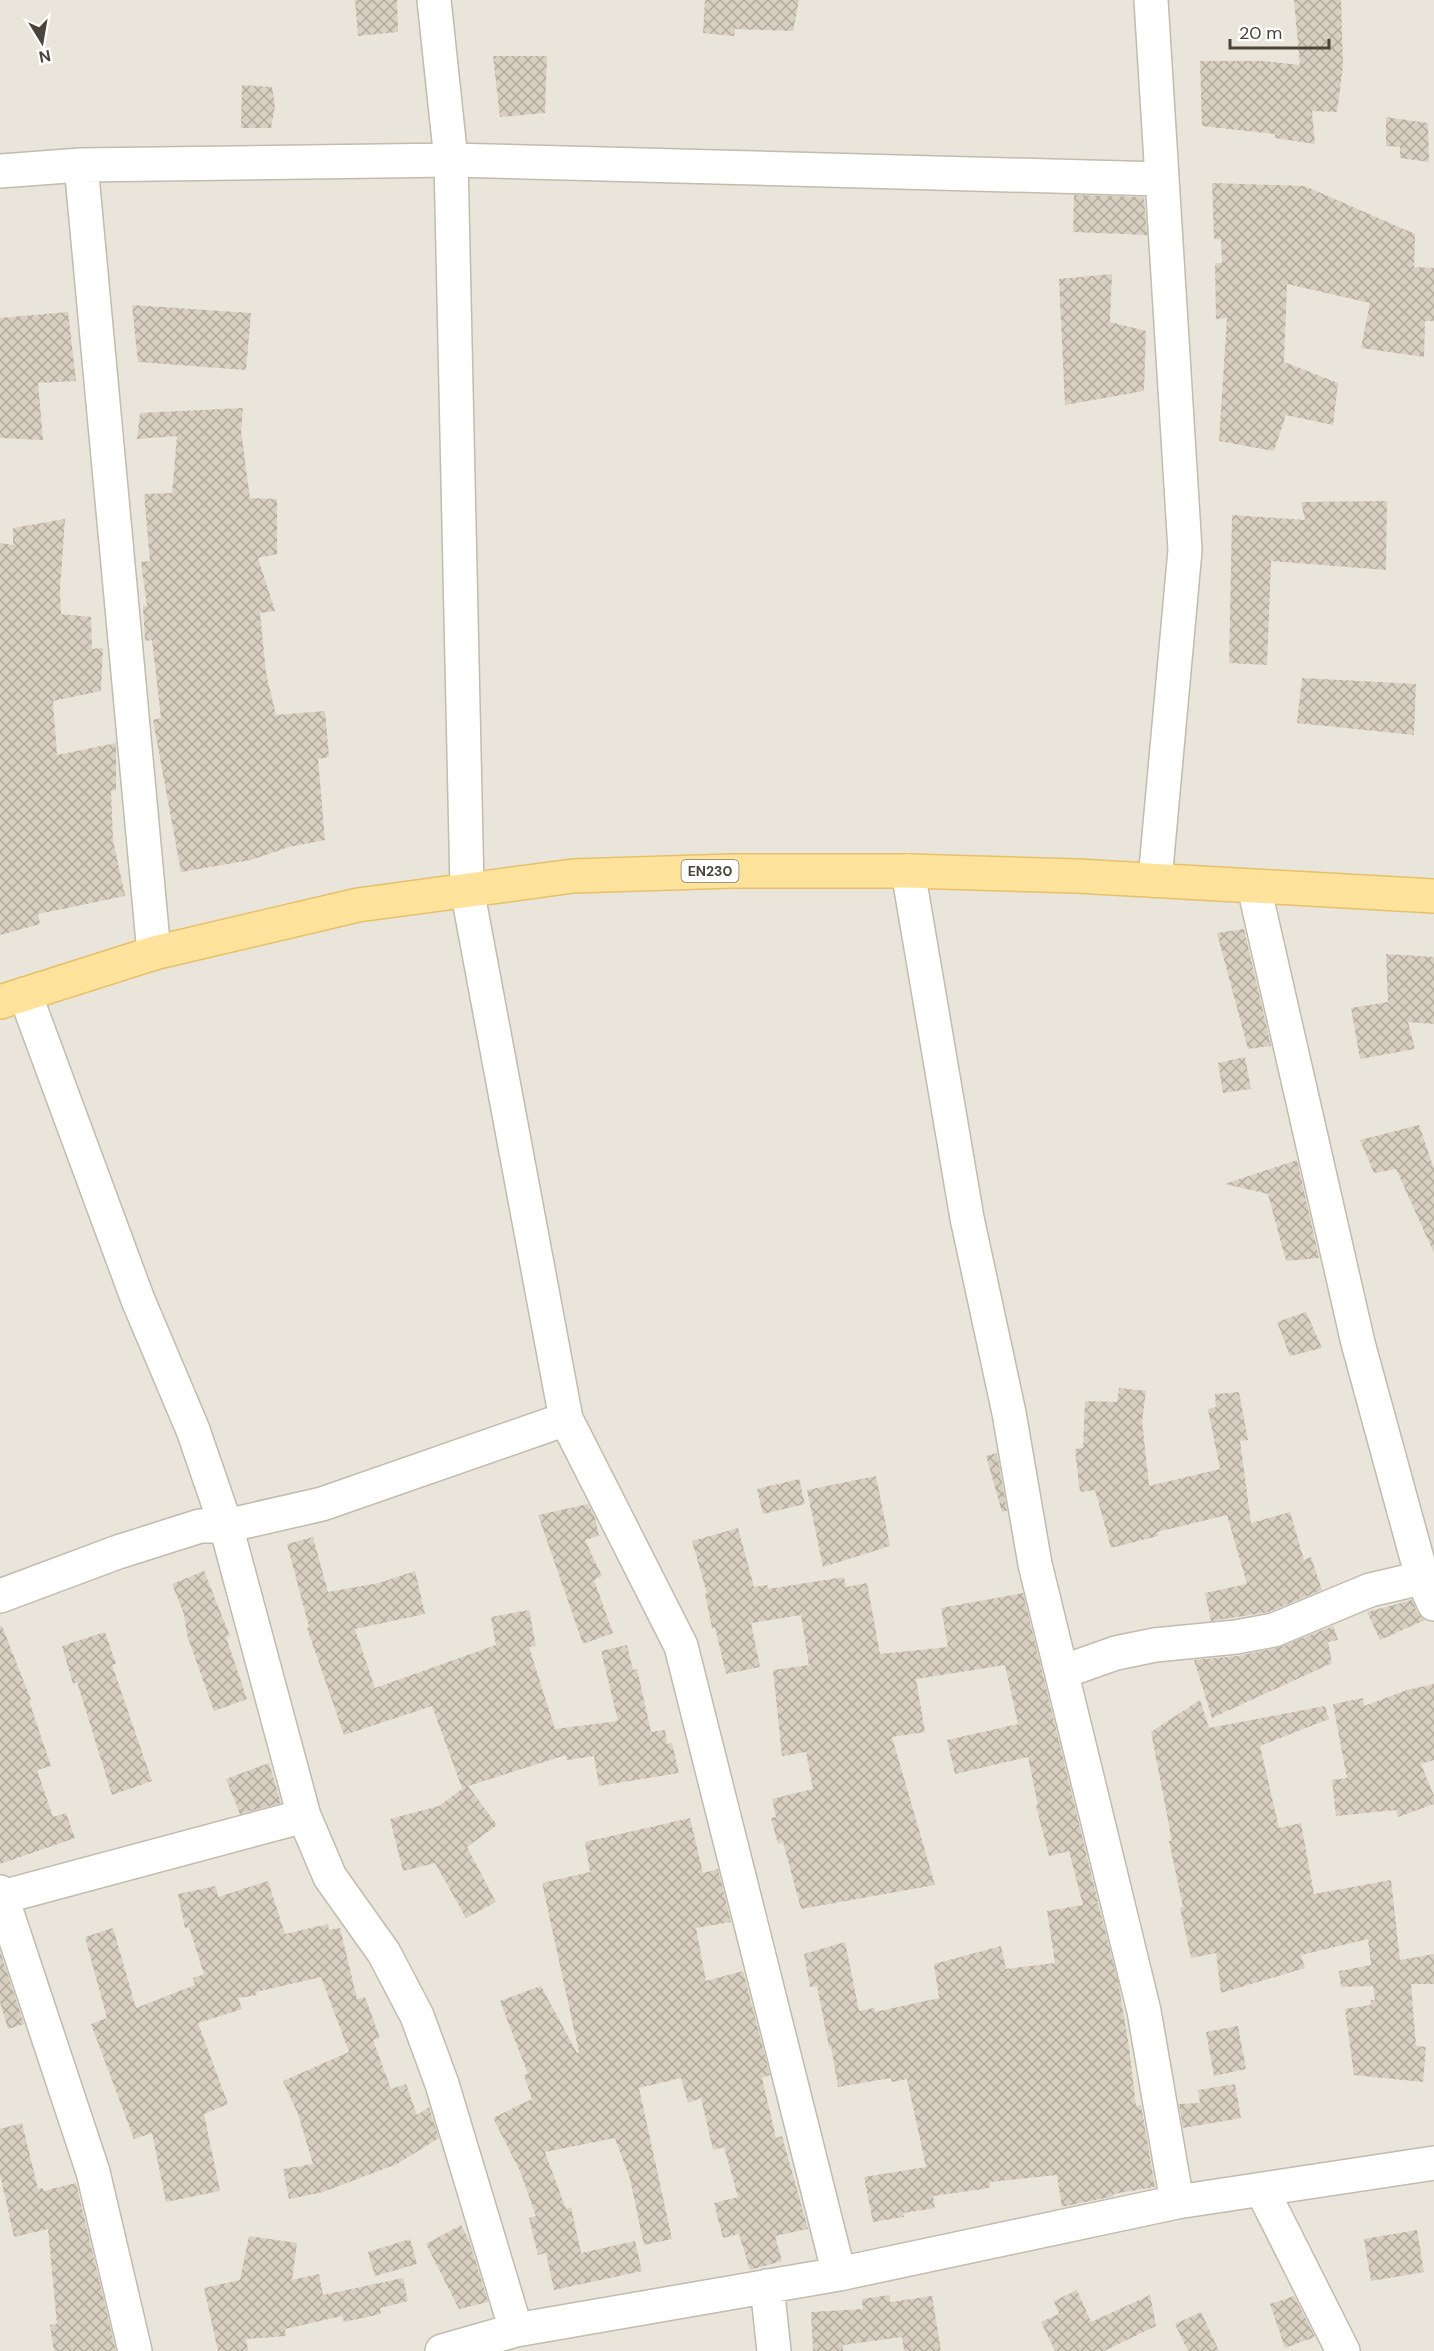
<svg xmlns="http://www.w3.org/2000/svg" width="1434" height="2351" font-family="'DM Sans',sans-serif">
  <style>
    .residential { fill: #eae5da }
    .building { fill: url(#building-cross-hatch) }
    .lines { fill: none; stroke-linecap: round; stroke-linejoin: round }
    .minor-casing { stroke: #c2bbae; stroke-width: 36 }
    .primary-casing { stroke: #e6c16a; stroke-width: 36 }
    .minor { stroke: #fff; stroke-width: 33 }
    .primary { stroke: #ffe39c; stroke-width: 33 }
    .labels { text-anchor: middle; stroke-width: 4.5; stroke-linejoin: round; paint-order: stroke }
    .shield { fill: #fff; stroke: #817c74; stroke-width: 1.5 }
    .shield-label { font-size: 14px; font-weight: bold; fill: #4b4439 }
  </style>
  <defs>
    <pattern id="building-cross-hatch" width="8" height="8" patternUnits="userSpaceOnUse" patternTransform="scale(1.5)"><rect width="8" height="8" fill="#d8cfc1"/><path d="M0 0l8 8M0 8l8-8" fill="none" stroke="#b1aa9e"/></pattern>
  </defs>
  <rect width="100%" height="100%" fill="#f6f3ec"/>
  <!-- residential -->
  <path class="residential" d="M0 0H1434V2351H0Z"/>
  <!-- building -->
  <path class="building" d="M355 0H397L398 32 358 36Z
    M705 0H799L793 31 735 29 734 36 703 33Z
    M1294 0H1341L1343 66 1337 112 1312 111 1315 144 1275 138V134L1202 126 1200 61H1264L1300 65Z
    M493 56H547L545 113 500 117Z
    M242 85 272 87 275 106 271 128H241Z
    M1386 117 1428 123 1429 162 1400 158V147L1386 146Z
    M1212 183 1305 186 1415 234 1414 267 1434 268V321H1425L1424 357 1361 348 1370 303 1287 284 1284 362 1338 383 1333 425 1286 415 1274 451 1219 441 1227 318 1216 319 1215 263H1222L1221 239H1214Z
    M1074 195 1144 197 1147 235 1073 232Z
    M1112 274 1110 322 1146 331 1144 391 1065 405 1059 279Z
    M132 305 251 313 246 370 138 362Z
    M68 312 76 381 38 383 43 440 0 438V318Z
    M243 408 241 431 250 498 277 499V554L258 558 275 611 260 613 266 673 276 715 325 711 329 757 318 759 325 840 289 847 251 860 181 872 153 720 161 718 152 640 145 641 143 606H147L141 562 150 561 144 494 172 493 177 436 137 439 140 413Z
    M1387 501 1386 570 1271 561 1267 665 1229 663 1232 515 1305 520 1301 502Z
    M65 519 60 589 61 614 91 617 92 649 103 648 101 691 53 701 57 755 116 743V790L111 791 113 840 125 896 38 914 40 924 0 935V543L13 545V528Z
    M1302 678 1416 684 1414 735 1297 723Z
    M1244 929 1271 1046 1248 1049 1217 933Z
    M1386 954 1434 957V1024L1408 1022 1415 1049 1360 1059 1351 1008 1388 1002Z
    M1245 1057 1251 1089 1223 1093 1218 1063Z
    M1419 1125 1434 1169V1253L1396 1169 1374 1173 1360 1140Z
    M1297 1160 1319 1258 1286 1261 1268 1194 1225 1184Z
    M1306 1312 1322 1348 1290 1356 1277 1322Z
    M1119 1388 1146 1391 1142 1421 1149 1486 1220 1469 1208 1409 1216 1407 1215 1394 1239 1392 1248 1440 1240 1441 1251 1523 1290 1512 1304 1560 1311 1557 1322 1590 1269 1612 1211 1621 1205 1593 1247 1584 1227 1515 1157 1532 1158 1536 1111 1548 1095 1490 1080 1492 1075 1449 1083 1448 1085 1401 1117 1402Z
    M997 1453 1007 1511 1002 1512 986 1456Z
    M876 1476 890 1546 823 1567 807 1490Z
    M799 1479 805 1504 763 1514 757 1489Z
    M588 1504 595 1518 599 1536 585 1540 602 1576 594 1580 613 1633 583 1644 538 1515Z
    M738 1528 754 1587 768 1585V1589L844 1577 846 1587 867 1583 880 1654 948 1647 941 1608 1023 1593 1098 1902 1089 1904 1098 1903 1118 1981 1129 2047 1136 2106 1141 2105 1155 2187 1113 2194 1114 2196 1062 2207 1057 2175 990 2182V2188L933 2196 935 2208 903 2213 904 2217 873 2222 864 2177 926 2167 907 2079 892 2082 891 2078 838 2087 831 2046 829 2047 817 1986 810 1987 804 1954 845 1942 859 2011 874 2008 875 2012 939 1998 934 1964 1001 1946 1006 1969 1055 1963 1047 1911 1083 1905 1069 1851 1049 1856 1036 1806 1038 1805 1028 1757 955 1774 947 1740 1018 1724 1005 1665 916 1679 925 1732 892 1737 935 1885 801 1909 783 1842 778 1844 771 1818 776 1817 772 1799 813 1789 806 1752 782 1756 773 1670 809 1665 801 1615 751 1623 760 1667 726 1674 715 1627 712 1628 705 1594H707L692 1541Z
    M313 1537 328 1592 379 1583 415 1571 425 1614 355 1629 375 1688 496 1645 491 1617 529 1610 536 1646 529 1647 555 1729 618 1721 601 1651 627 1645 633 1670 637 1669 651 1732 665 1730 667 1744 672 1743 679 1773 599 1786 594 1756 567 1760 566 1755 468 1786 497 1825 467 1847 496 1902 466 1918 435 1863 403 1871 390 1819 439 1806 466 1786 462 1788 432 1706 344 1735 307 1628 309 1627 287 1544Z
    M204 1571 230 1636 226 1637 247 1699 214 1711 187 1635 184 1614 172 1584Z
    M1412 1600 1417 1612 1425 1620 1380 1640 1367 1612Z
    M0 1626H2L31 1700 29 1701 51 1766 37 1770 53 1817 66 1813 75 1838 0 1864Z
    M1333 1626 1338 1640 1328 1642 1332 1663 1212 1718 1194 1660 1238 1656 1277 1648Z
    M105 1632 116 1664 112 1665 152 1781 112 1795 77 1682 73 1684 62 1646Z
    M1434 1684V1760L1421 1764 1434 1796V1804L1398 1817 1396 1810 1336 1816 1332 1780 1347 1778 1333 1704 1363 1698 1364 1706 1407 1690Z
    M1200 1700 1209 1728 1325 1706 1329 1719 1260 1746 1279 1828 1301 1823 1314 1894 1391 1880 1400 1960 1434 1954V1984H1411L1416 2046 1426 2047 1423 2082 1354 2075 1345 2009 1371 2005V2000H1375L1373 1986 1341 1987 1339 1971 1371 1965 1368 1939 1301 1955 1305 1968 1221 1993 1216 1953 1191 1958 1180 1908 1183 1907 1169 1841H1172L1151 1732Z
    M269 1763 281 1803 240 1814 226 1779Z
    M690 1818 703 1873 718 1869 731 1922 696 1928 706 1981 743 1971 770 2075 762 2078 776 2138 782 2136 808 2229 775 2236 782 2261 750 2270 739 2234 723 2238 714 2203 738 2197 724 2147 713 2150 701 2098 688 2103 681 2078 639 2088 672 2239 644 2245 630 2179 615 2138 545 2152 566 2209 571 2207 581 2253 635 2241 642 2271 554 2290 546 2253 538 2255 529 2218 536 2216 520 2171 493 2118 532 2099 524 2075 528 2074 500 2001 541 1986 577 2053 579 2052 542 1883 590 1872 585 1842Z
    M268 1881 285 1934 328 1924 329 1930 340 1928 357 1999 365 1997 380 2038 373 2040 391 2089 406 2084 417 2115 429 2107 439 2138 397 2164 323 2192 289 2199 283 2169 313 2164 298 2114 283 2081 349 2052 321 1977 256 1992 257 1995 238 1998 242 2009 198 2023 228 2104 204 2114 220 2191 166 2202 152 2133 134 2139 91 2024 107 2018 85 1937 113 1928 136 2008 195 1985 193 1978 204 1974 189 1927 185 1928 178 1894 216 1886 218 1897Z
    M0 1951 24 2024 8 2029 0 2002Z
    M1238 2026 1246 2069 1214 2076 1206 2032Z
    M1235 2084 1241 2118 1183 2128 1179 2104 1200 2103 1198 2090Z
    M22 2123 38 2189 43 2188V2191L76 2183 116 2351H54L50 2325 57 2324 48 2229 14 2237 0 2174V2129Z
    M461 2225 469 2240 488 2302 459 2309 426 2244Z
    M1417 2230 1424 2272 1371 2281 1364 2239Z
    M249 2236 297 2243 292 2280 319 2274 323 2295 403 2278 408 2301 380 2308 381 2314 344 2322 342 2316 285 2329 286 2336 246 2339 248 2351H218L204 2288 240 2280Z
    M410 2239 417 2264 375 2276 368 2252Z
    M1077 2290 1091 2322 1150 2295 1156 2326 1104 2351H1055L1041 2322 1059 2314 1054 2301Z
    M890 2295V2302L932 2296 941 2351H904L902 2337 843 2345V2351H813L811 2312 863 2309 862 2299Z
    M1294 2296 1315 2337 1285 2348 1270 2304Z
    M1201 2312 1219 2351H1188L1175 2324Z"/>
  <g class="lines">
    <!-- minor casing -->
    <g class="minor-casing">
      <path id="minor" d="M434 0 451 160 467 889 566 1419 681 1646 839 2274
        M1151 0 1185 550 1155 880
        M81 165 154 953
        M0 171 81 165 451 160 1162 179
        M908 871 967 1218 1009 1413 1035 1564 1144 2011 1177 2202
        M1254 887 1358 1343 1422 1577 1434 1604
        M25 994 138 1300 193 1430 226 1526 304 1816 330 1877 384 1953 417 2016 442 2084 516 2330
        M0 1596 118 1552 200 1526H226L322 1504 566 1419
        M1062 1672 1116 1653 1155 1645 1236 1637 1274 1630 1370 1590 1434 1575
        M0 1892 93 2172 135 2351
        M2 1897 304 1816
        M1262 2190 1343 2351
        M767 2286 774 2351
        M442 2351 516 2330 839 2274 1177 2202 1434 2163"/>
    </g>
    <!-- primary casing -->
    <g class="primary-casing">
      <path id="primary" d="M0 1002 154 953 358 905 573 876 732 871H908L1077 876 1434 896"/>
    </g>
    <!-- minor -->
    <use href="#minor" class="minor"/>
    <!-- primary -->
    <use href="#primary" class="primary"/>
  </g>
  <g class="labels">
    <!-- shield labels -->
    <rect class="shield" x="681.5" y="860" width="57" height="22" rx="4.5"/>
    <g class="shield-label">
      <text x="710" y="876">EN230</text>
    </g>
  </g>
  <!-- north arrow -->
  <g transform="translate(42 42) rotate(169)" stroke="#ffffff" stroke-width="4.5" paint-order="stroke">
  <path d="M0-4.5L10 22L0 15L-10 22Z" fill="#4b4439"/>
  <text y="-9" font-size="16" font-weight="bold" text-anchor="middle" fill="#4b4439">N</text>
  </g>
  <!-- scale -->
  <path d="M1230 39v9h99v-9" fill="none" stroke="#4b4439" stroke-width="3"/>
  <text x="1239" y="39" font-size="18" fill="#4b4439" stroke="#ffffff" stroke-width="4.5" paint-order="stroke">20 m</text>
</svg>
